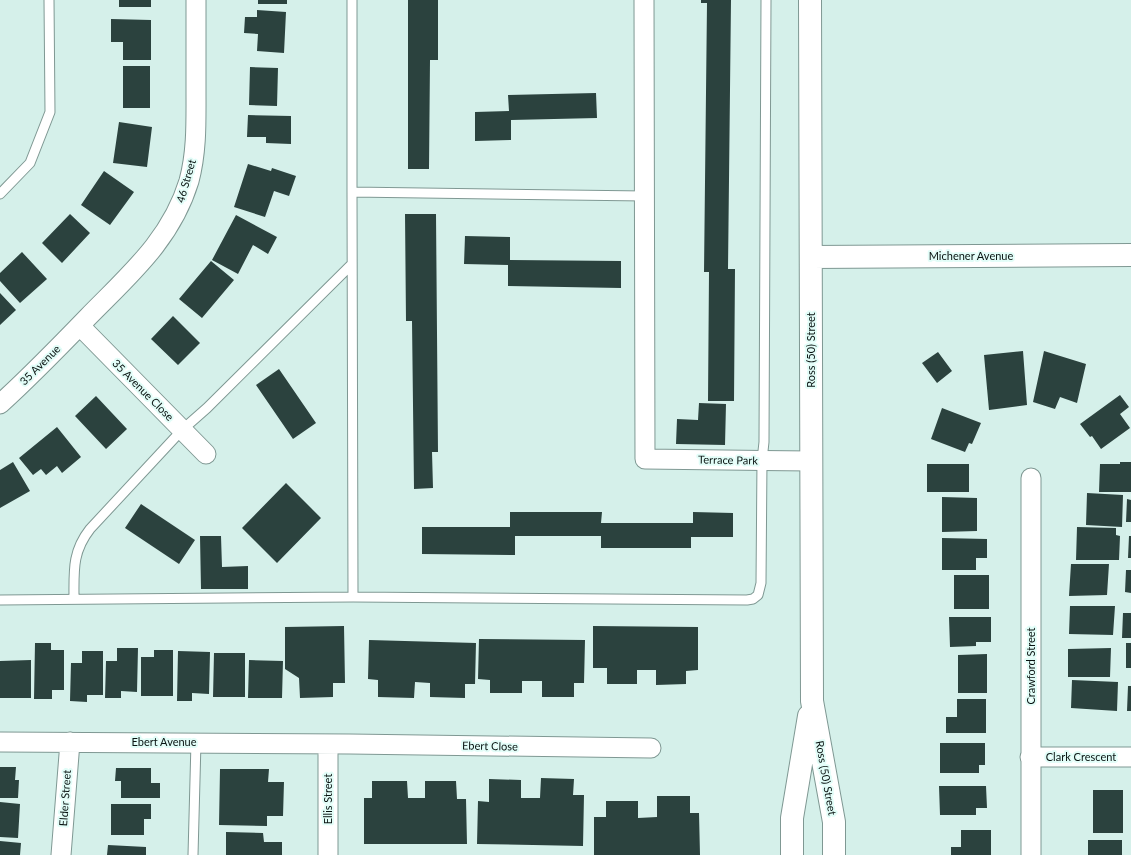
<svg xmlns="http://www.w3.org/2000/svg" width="1131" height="855" font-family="Lato,sans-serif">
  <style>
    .building { fill: #2b423e }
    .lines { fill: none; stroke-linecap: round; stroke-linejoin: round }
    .lane-casing { stroke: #7f9893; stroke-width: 11 }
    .street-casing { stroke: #7f9893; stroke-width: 21 }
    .secondary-casing { stroke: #7f9893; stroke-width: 24 }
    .lane { stroke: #fff; stroke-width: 9 }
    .street { stroke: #fff; stroke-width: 19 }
    .secondary { stroke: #fff; stroke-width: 22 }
    .labels { text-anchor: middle; stroke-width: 4; stroke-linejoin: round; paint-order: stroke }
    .street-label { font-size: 11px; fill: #091311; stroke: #e2fdf8 }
  </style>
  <rect width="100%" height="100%" fill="#d5f0ea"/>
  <!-- building -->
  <path class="building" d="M119 0H151V7H119Z
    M258 0H287V4H258Z
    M408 0H438V60H430L429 169H408Z
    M701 0H731L728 269H735L734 401H708L709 272H704L707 3H701Z
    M257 10 286 12 284 53 257 51 258 34 244 33 245 17H257Z
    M111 19 151 20V60H123V42H111Z
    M123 66H150V108H123Z
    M250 67 278 68 277 106 249 105Z
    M596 93 597 118 511 120V140L475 141V112L509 111 508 95Z
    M248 115 291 116V144L266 143V137H247Z
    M119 122 152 127 147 167 113 163Z
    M248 164 271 171 272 168 296 176 289 196 274 191 265 217 234 207Z
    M104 171 134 192 110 225 81 205Z
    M70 214 90 233 62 263 42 243Z
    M405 214H436L438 452H432L433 488 414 489 412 321H406Z
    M236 215 277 237 268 254 253 245 238 274 212 260Z
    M465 236 510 237V260L621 261V288L508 286V265L464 264Z
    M22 252 47 279 20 303 0 281V273Z
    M211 261 234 280 202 318 179 299Z
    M0 293 16 310 0 325Z
    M173 316 200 343 178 365 151 339Z
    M1023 351 1027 405 989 410 984 355Z
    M1044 351 1086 364 1077 403 1060 397 1055 409 1033 402Z
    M938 352 952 371 937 383 922 363Z
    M279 369 316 423 293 439 256 385Z
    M1120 395 1129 407 1120 414 1130 428 1101 449 1092 436 1090 437 1080 424Z
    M96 396 127 429 106 449 75 416Z
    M699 403 726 404 725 445 676 444 677 419 698 420Z
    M942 408 981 423 972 444 969 443 965 452 931 439Z
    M57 427 81 457 62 473 57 466 46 475 41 469 33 475 19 458Z
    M13 462 30 491 0 508V470Z
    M1120 462H1131V492H1099L1100 464H1120Z
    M927 464H969V492H927Z
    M286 483 321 518 277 563 242 528Z
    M1087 493 1123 495 1122 527 1086 525Z
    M942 497 977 498V531L942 532Z
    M1127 499 1131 500V522H1126Z
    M141 504 195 540 179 564 125 528Z
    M510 512H602L601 523H693V512L733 513V537H691V548H601V536H515V555L422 554V527H510Z
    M1077 527 1116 528V535L1120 536 1119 560H1076Z
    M200 536H221L222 567 248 566V589H201Z
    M1129 536H1131V558H1128Z
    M942 538 987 539V558H976V570H942Z
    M1071 564H1109L1107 595 1069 596Z
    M1126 570H1131V593L1125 592Z
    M954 575H989V609H954Z
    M1070 606H1115L1113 635 1069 634Z
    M1123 613H1131V638H1122Z
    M949 617H991V642H976V646L950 647Z
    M344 626 345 683H333V697L300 698 299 678 285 669V627Z
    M593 626 698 627V670L686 671V684L656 685V670H637V684H607V668H593Z
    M479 639 585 640 584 683H574V697H542V681H522V693H490V680L478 679Z
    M369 640 476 643 475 684H465V698L430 697V683L415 682 414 698 378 697V680L368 679Z
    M35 643H51V650H64V690H52V699H34Z
    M1126 643H1131V668H1126Z
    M117 648H138L137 692 121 691V698H105L106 661H117Z
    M1111 648 1110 677H1068V649Z
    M154 650H173V696H141V657H154Z
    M82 651H103V695H87V702L70 701 71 663H82Z
    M178 651 210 652 209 694 192 693V701H177Z
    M214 653H245V697H213Z
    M987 654V693H958V655Z
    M31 660V698H0V661Z
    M249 660 283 661 282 698H248Z
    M1072 680 1118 682 1117 711 1071 708Z
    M1128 686H1131V711H1127Z
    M957 699H986V733H946V717H957Z
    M940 743H985V765H979V773H940Z
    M0 767H16L15 780H19L18 798H0Z
    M116 768H151V783H160V798H121V781H115Z
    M220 769H269L268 782H284L283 816H267V826L219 825Z
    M541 778 574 779 573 795H584L583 846 477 844 478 801 489 802V779L521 780V798H540Z
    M372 781H407L408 798H425V781H456L457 799H466L467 844H364V798H372Z
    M939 786H986L987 808H976V815H940Z
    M1093 790H1123V833H1093Z
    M657 796H690V813H699L700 855H594V817H606V801H638V818L657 817Z
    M0 802 20 804 18 838 0 837Z
    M111 804H151V819H144V835H111Z
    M961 830H991V855H951V847H961Z
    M226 832 263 833 264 842H282V855H226Z
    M1088 840H1122V855H1088Z
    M0 841 21 843 20 855H0Z
    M108 845 146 847V855H107Z"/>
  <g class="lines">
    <!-- lane casing -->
    <g class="lane-casing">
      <path id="lane" d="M352 0V192
        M0 194 30 163 50 112 49 0
        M353 597 352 192 645 196
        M74 599C74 571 72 552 90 529L182 430 207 408 352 264
        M0 600 353 597 747 600 753 599 758 595 761 583 762 460 764 442 766 0
        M193 855 196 742"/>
    </g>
    <!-- street casing -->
    <g class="street-casing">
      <path id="street" d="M644 0 645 459 811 461
        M80 326 206 454
        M0 404C30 377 59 347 88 317 129 275 171 240 189 181 197 151 196 121 196 91 196 60 196 30 196 0
        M0 742 350 744 651 748
        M1030 757H1131
        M61 855 70 742
        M328 855V744
        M1031 855V478"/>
    </g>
    <!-- secondary casing -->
    <g class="secondary-casing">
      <path id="secondary" d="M810 0 812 701 834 822V855
        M811 257 1131 255
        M792 855V818L809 716"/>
    </g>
    <!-- lane -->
    <use href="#lane" class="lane"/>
    <!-- street -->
    <use href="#street" class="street"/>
    <!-- secondary -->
    <use href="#secondary" class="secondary"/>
  </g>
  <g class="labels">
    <!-- street labels -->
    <g class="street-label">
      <text transform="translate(186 181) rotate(-74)" y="4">46 Street</text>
      <text x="971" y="260">Michener Avenue</text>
      <text transform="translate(811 350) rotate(-90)" y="4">Ross (50) Street</text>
      <text transform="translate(40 365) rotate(-45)" y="4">35 Avenue</text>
      <text transform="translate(143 390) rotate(45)" y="4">35 Avenue Close</text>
      <text transform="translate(728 460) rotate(1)" y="4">Terrace Park</text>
      <text transform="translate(1031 666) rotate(-90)" y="4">Crawford Street</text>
      <text x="164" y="746">Ebert Avenue</text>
      <text transform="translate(490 746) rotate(1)" y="4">Ebert Close</text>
      <text x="1081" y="761">Clark Crescent</text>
      <text transform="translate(826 778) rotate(80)" y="4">Ross (50) Street</text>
      <text transform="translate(65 798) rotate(-86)" y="4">Elder Street</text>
      <text transform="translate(328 799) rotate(-90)" y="4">Ellis Street</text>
    </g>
  </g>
</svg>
